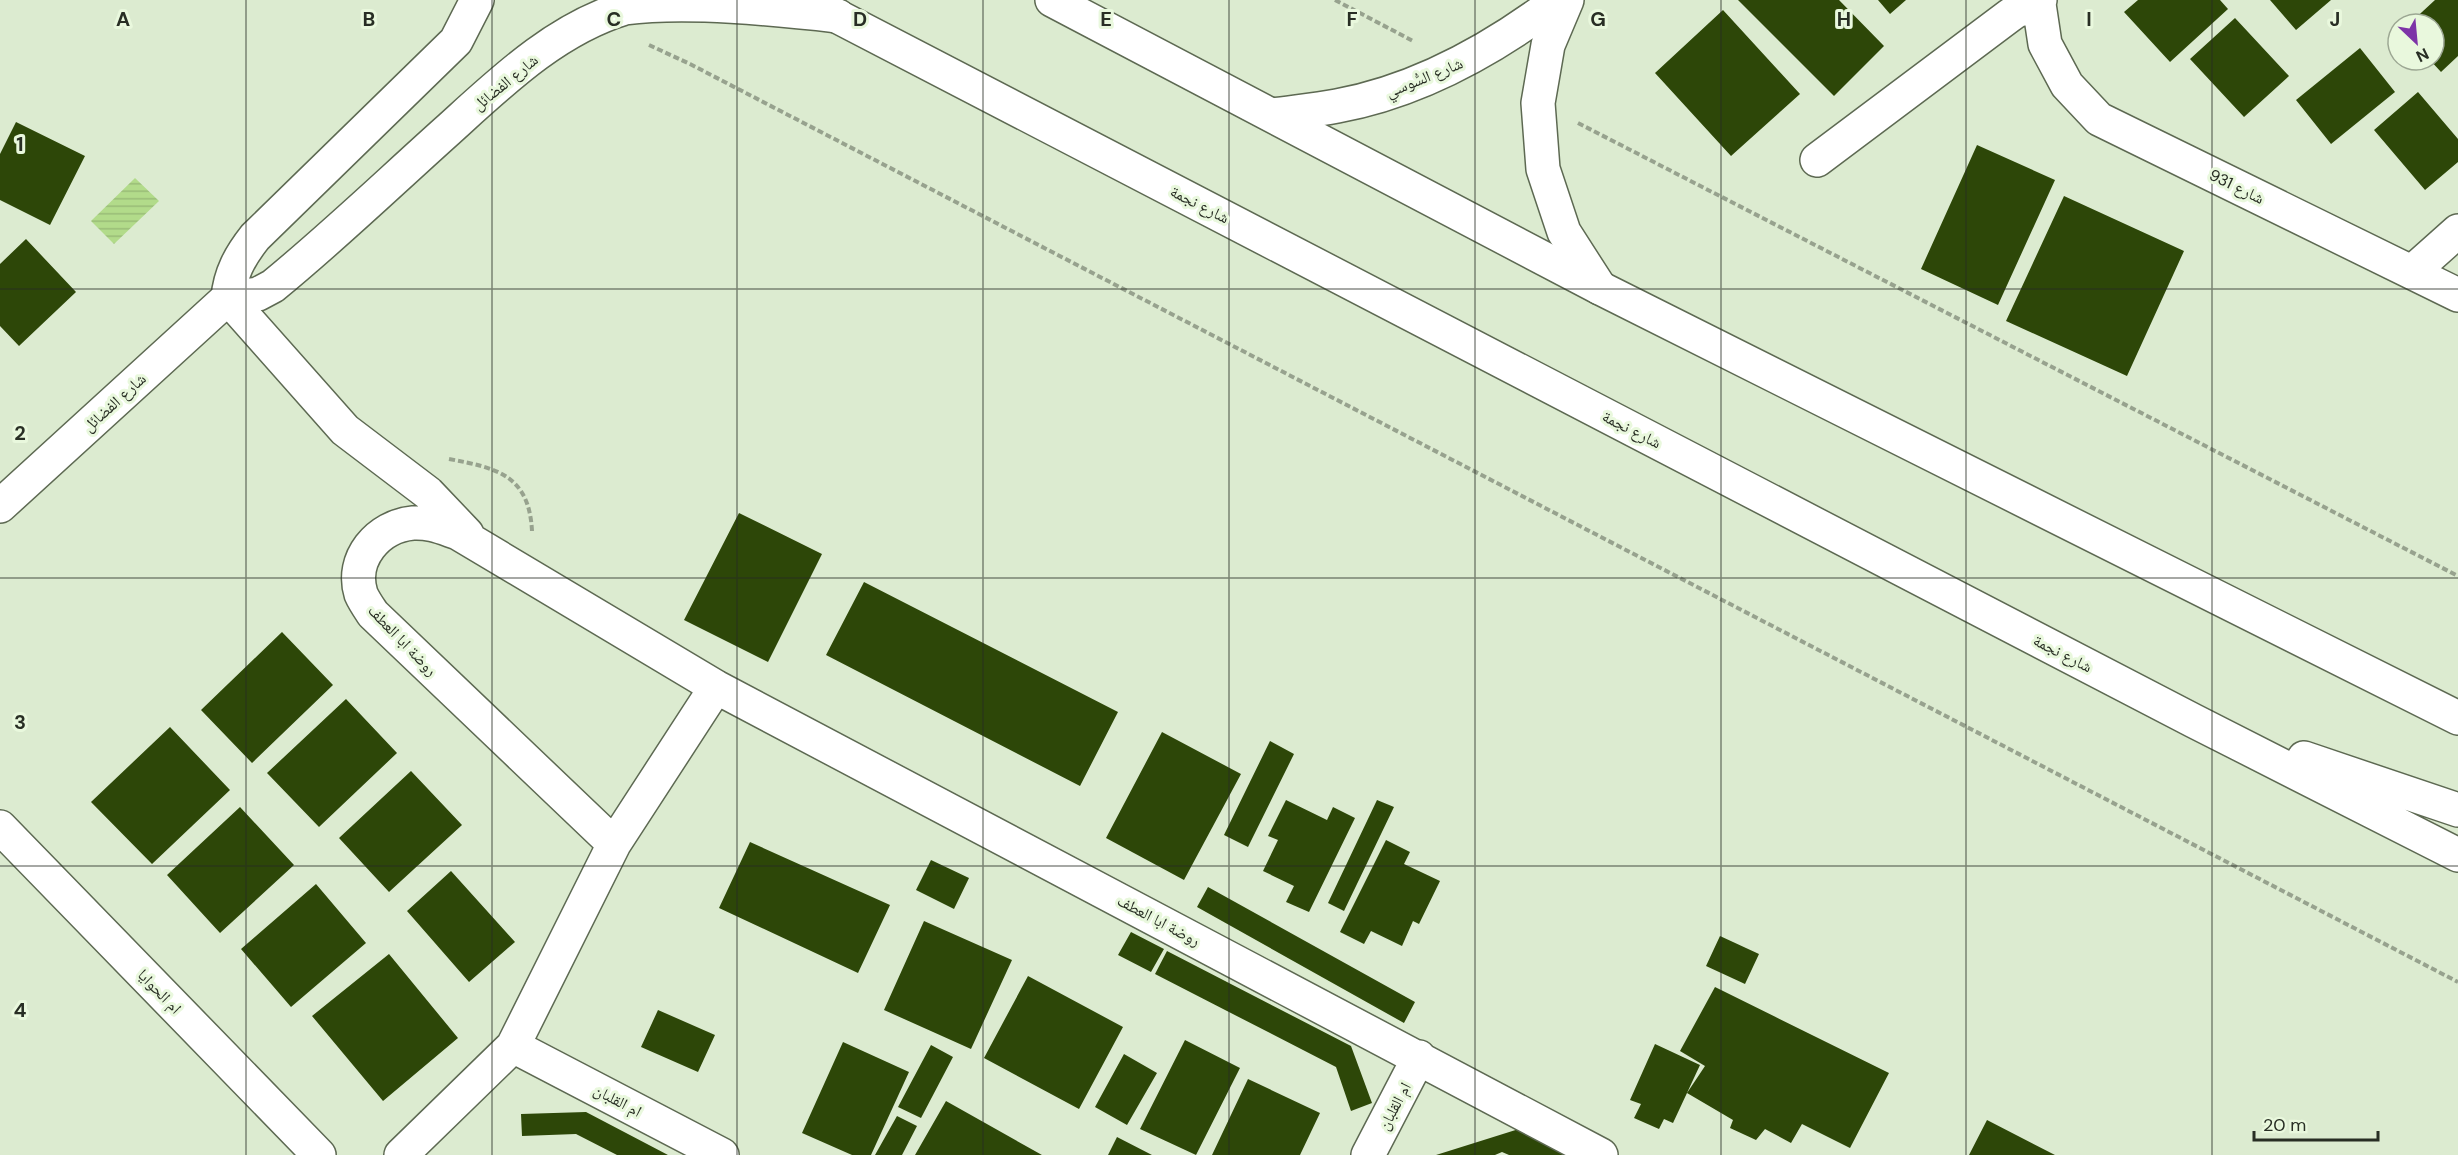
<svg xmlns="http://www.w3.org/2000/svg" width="2458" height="1155" font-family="'DM Sans','Noto Naskh Arabic',sans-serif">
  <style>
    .water { fill: url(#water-rules) }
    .building { fill: #2d4708 }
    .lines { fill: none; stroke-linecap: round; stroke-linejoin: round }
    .street-casing { stroke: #5d6952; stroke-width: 36 }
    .secondary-casing { stroke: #5d6952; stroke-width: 36 }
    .primary-casing { stroke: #5d6952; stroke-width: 36 }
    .path { stroke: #97a28e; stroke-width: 4; stroke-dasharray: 6 3; stroke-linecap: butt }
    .street { stroke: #fff; stroke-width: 33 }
    .secondary { stroke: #fff; stroke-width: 33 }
    .primary { stroke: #fff; stroke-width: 33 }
    .grid { fill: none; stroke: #282e24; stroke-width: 1.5; stroke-opacity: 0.55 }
    .labels { text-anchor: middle; stroke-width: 6; stroke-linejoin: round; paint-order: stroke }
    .street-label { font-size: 16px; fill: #282e24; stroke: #e9f8dd }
    .grid-label { font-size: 20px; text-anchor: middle; font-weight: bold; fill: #282e24; stroke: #e9f8dd; stroke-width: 6; stroke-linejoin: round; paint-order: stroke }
  </style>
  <defs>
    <pattern id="water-rules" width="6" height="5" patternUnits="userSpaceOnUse" patternTransform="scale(1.5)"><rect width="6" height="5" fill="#b2db8a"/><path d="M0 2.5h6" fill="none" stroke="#99bc77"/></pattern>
  </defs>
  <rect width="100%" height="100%" fill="#dcebd0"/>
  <!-- water -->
  <path class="water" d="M135 178 159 201 114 244 91 221Z"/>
  <!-- building -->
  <path class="building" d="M1738 0H1839L1884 46 1834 96Z
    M1878 0H1906L1890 14Z
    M2138 0H2220L2228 9 2170 62 2124 12Z
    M2270 0H2331L2296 30Z
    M2435 0H2458V56L2441 72 2430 60H2434V24H2409Z
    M1723 10 1800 94 1731 156 1655 73Z
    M2235 18 2289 76 2244 117 2190 59Z
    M2360 48 2395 92 2331 144 2296 100Z
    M2418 92 2458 139V162L2425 190 2374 130Z
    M16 122 85 156 50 225 0 200V154Z
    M1977 145 2055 180 1998 305 1921 269Z
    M2064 196 2184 251 2127 376 2006 321Z
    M26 239 76 292 19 346 0 326V264Z
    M739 513 822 554 768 662 684 620Z
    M864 582 1118 712 1080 786 826 655Z
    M282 632 333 685 252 763 201 710Z
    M346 699 397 753 319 827 267 773Z
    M170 727 230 790 152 864 91 802Z
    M1162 732 1241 774 1184 880 1106 838Z
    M1270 741 1294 754 1248 847 1224 835Z
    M411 771 462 825 389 892 339 838Z
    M1286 800 1327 820 1333 807 1355 818 1309 912 1286 902 1294 886 1263 871 1278 840 1268 836Z
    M1377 800 1394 807 1344 911 1328 903Z
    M240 807 294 865 220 933 167 875Z
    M1386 840 1410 852 1404 864 1440 881 1419 924 1413 921 1402 946 1371 931 1364 944 1340 932Z
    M750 842 890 905 858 973 719 908Z
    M931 860 969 878 954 909 916 890Z
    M451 871 515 942 469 982 407 911Z
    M316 884 366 943 291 1007 241 949Z
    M1208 887 1415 1002 1404 1023 1197 907Z
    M924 921 1012 960 971 1049 884 1010Z
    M1131 932 1164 949 1151 972 1118 955Z
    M1720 936 1759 954 1745 984 1706 966Z
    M1167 951 1351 1046 1372 1103 1351 1111 1336 1067 1155 974Z
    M389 954 458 1038 383 1101 312 1016Z
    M1028 976 1123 1027 1079 1109 984 1058Z
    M1715 987 1889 1073 1850 1148 1802 1124 1791 1143 1765 1129 1756 1140 1730 1128 1733 1120 1687 1093 1705 1066 1680 1051Z
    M658 1010 715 1035 698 1072 641 1047Z
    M1185 1040 1240 1068 1196 1155 1140 1129Z
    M843 1042 909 1072 871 1155H852L802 1133Z
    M1655 1044 1700 1065 1673 1123 1664 1119 1659 1129 1634 1118 1641 1104 1630 1100Z
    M931 1045 953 1057 921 1118 898 1107Z
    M1124 1054 1157 1073 1127 1125 1095 1107Z
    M1248 1079 1320 1113 1300 1155H1212Z
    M946 1101 1042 1155H915Z
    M586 1112 668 1155H617L576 1134 522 1136 521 1114Z
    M897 1116 917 1126 902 1155H875Z
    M1987 1120 2055 1155H1969Z
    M1522 1128 1573 1155H1509L1502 1152 1495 1155H1436Z
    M1117 1137 1152 1155H1108Z"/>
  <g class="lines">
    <!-- street casing -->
    <g class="street-casing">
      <path id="street" d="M1567 0 1548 45 1538 103 1543 169 1564 232 1600 288
        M2040 0 2039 4 2045 44 2067 85 2099 119 2458 295
        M1273 115C1294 112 1316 110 1337 106 1419 91 1492 50 1558 0
        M1817 160 2009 16 2016 11 2039 4
        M2412 272 2458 231
        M228 298 345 430 428 493 467 534
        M0 827 319 1155
        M614 844 373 614C369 608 364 601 361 594 350 559 378 526 413 523 430 522 443 528 458 533L716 687 1601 1155
        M513 1046 722 1155
        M401 1155 513 1046 614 844 716 687
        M1368 1155 1419 1057"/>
    </g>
    <!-- secondary casing -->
    <g class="secondary-casing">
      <path id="secondary" d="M228 298C230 274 240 256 255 237L456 41 477 0
        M0 506 228 298 258 294 273 286C333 237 389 183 447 131 500 83 555 29 625 8 686 0 776 9 838 16"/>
    </g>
    <!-- primary casing -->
    <g class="primary-casing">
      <path id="primary" d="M806 0 2194 721 2458 855
        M1052 0 1600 288 2458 718
        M2304 758 2458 810"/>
    </g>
    <!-- path -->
    <path class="path" d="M1335 0 1413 41
      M649 45 690 64 2458 982
      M1578 123 2458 576
      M449 459C497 468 529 475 532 531"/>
    <!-- street -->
    <use href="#street" class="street"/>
    <!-- secondary -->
    <use href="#secondary" class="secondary"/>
    <!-- primary -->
    <use href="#primary" class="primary"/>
  </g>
  <!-- grid -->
  <path class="grid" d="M246 0V1155M492 0V1155M737 0V1155M983 0V1155M1229 0V1155M1475 0V1155M1721 0V1155M1966 0V1155M2212 0V1155M0 289H2458M0 578H2458M0 866H2458"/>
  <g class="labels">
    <!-- street labels -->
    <g class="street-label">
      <text transform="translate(1424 77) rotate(-22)" y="6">شارع السُّوسي</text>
      <text transform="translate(505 82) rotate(-39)" y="6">شارع الفضائل</text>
      <text transform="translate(2237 186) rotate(26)" y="6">شارع 931</text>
      <text transform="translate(1200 204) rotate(27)" y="6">شارع نجمة</text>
      <text transform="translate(114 402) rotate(-42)" y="6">شارع الفضائل</text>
      <text transform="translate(1632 429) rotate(27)" y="6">شارع نجمة</text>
      <text transform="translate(403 640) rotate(46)" y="6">روضة ابا العطف</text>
      <text transform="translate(2063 653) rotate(27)" y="6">شارع نجمة</text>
      <text transform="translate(1159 920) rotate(28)" y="6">روضة ابا العطف</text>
      <text transform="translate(160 991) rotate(46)" y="6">ام الحوايا</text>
      <text transform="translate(618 1100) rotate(28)" y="6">ام القلبان</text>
      <text transform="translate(1394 1106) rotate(-62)" y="6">ام القلبان</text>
    </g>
  </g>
  <g class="grid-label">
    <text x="123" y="26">A</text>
    <text x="369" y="26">B</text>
    <text x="614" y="26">C</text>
    <text x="860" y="26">D</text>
    <text x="1106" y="26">E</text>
    <text x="1352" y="26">F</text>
    <text x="1598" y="26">G</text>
    <text x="1844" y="26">H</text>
    <text x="2089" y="26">I</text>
    <text x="2335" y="26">J</text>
    <text x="20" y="151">1</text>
    <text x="20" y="440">2</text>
    <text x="20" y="729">3</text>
    <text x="20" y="1017">4</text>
  </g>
  <!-- north arrow -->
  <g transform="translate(2416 42) rotate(154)"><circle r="28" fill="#e9f8dd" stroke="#9ca793" stroke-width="1.5"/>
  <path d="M0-4.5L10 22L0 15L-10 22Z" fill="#7d34a7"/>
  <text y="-9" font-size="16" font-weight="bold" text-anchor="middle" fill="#282e24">N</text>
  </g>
  <!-- scale -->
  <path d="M2254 1131v9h124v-9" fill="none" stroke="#282e24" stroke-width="3"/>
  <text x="2263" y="1131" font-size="18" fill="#282e24" stroke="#e9f8dd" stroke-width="4.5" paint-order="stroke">20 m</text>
</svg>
